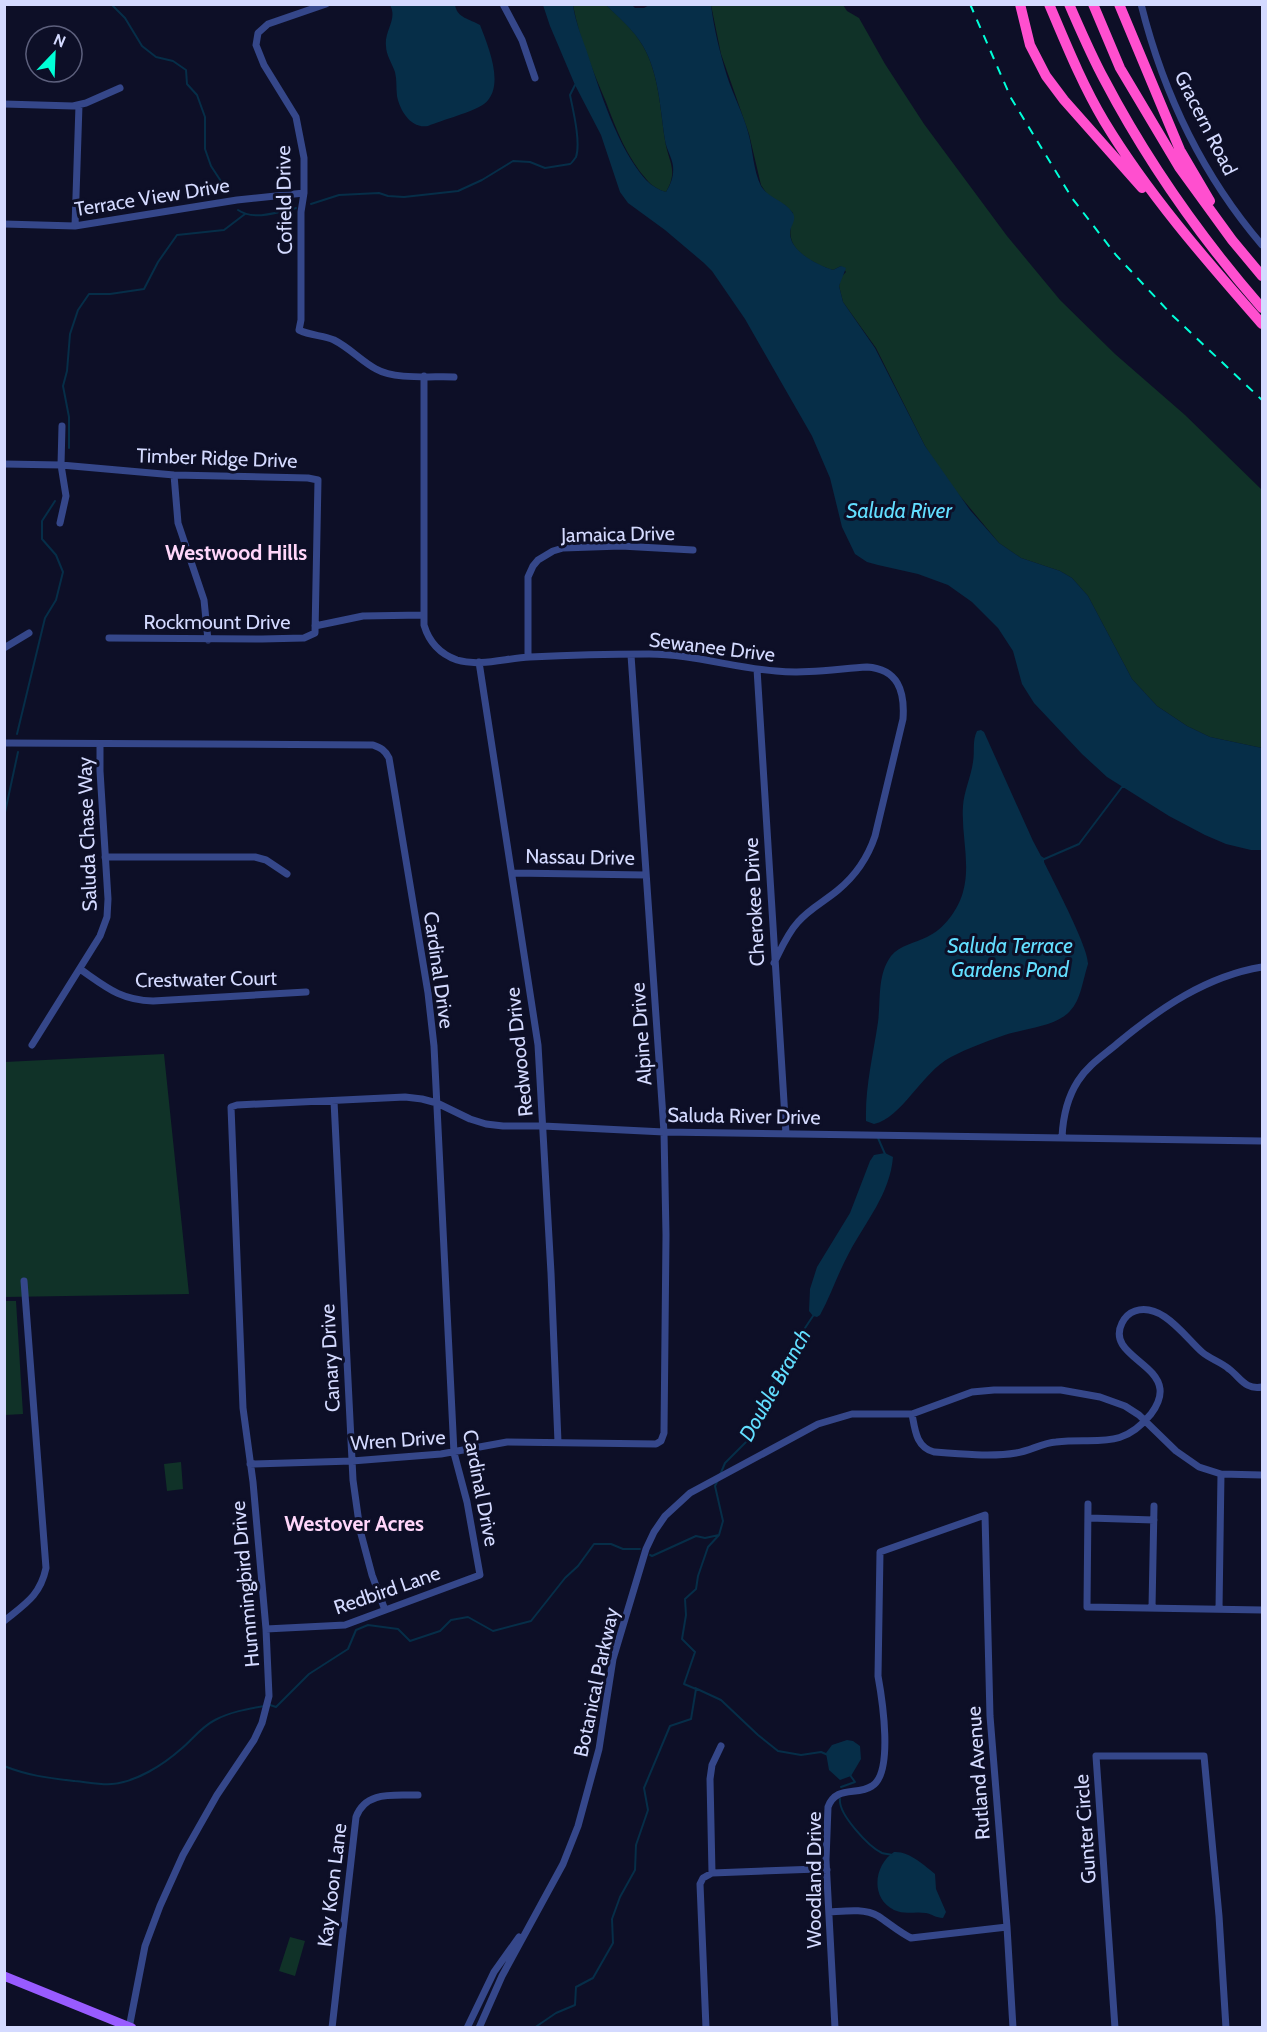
<svg xmlns="http://www.w3.org/2000/svg" width="1267" height="2032" font-family="Cabin,sans-serif">
  <style>
    .green { fill: #103228 }
    .water { fill: #062e48 }
    .lines { fill: none; stroke-linecap: round; stroke-linejoin: round }
    .stream { stroke: #062e48; stroke-width: 2 }
    .minor { stroke: #35478a; stroke-width: 7 }
    .major { stroke: #985bff; stroke-width: 9 }
    .highway { stroke: #ff4fcf; stroke-width: 10 }
    .rail { stroke: #00ffd8; stroke-width: 2; stroke-dasharray: 9 8; stroke-linecap: butt }
    .labels { text-anchor: middle; stroke-width: 6; stroke-linejoin: round; paint-order: stroke }
    .street-label { font-size: 20px; fill: #d4daff; stroke: #0d0f27 }
    .water-label { font-size: 21px; font-style: italic; fill: #62deff; stroke: #0d0f27 }
    .neighbourhood-label { font-size: 21px; font-weight: bold; fill: #ffd6fa; stroke: #0d0f27 }
  </style>
  <rect width="100%" height="100%" fill="#0d0f27"/>
  <!-- green -->
  <path class="green" d="M573 5H606C619 17 634 30 643 46 659 74 660 108 665 140 668 162 679 169 666 192 659 190 652 186 647 180 627 158 616 129 606 102 593 71 579 38 573 5Z
    M711 5H843L847 11 859 18 885 64 924 124 1007 236 1060 300 1115 354 1185 415 1262 490V748L1210 737 1187 726 1157 706 1132 679 1088 596 1072 578 1060 571 1021 558 999 543 955 490 939 468 925 446 876 348 843 302 839 286 841 277 846 272 841 266 833 270C819 266 794 254 791 238 789 230 792 221 793 213L786 206 767 194 761 185 749 134 721 54Z
    M164 1054 189 1294 5 1297V1062Z
    M5 1301H16L23 1414 5 1415Z
    M181 1462 183 1489 167 1491 164 1464Z
    M290 1937 305 1941 295 1976 279 1971Z"/>
  <!-- water -->
  <path class="water" d="M390 5H455C457 18 470 19 480 25 488 46 506 87 484 104 473 112 442 120 428 126 411 129 400 111 397 96 396 88 397 80 395 72 392 63 386 55 386 46 384 31 398 19 390 5Z
    M543 5H573C575 20 581 35 586 49 600 91 617 147 646 180 652 186 659 190 666 192 671 184 674 176 673 166 672 157 666 149 665 140 660 108 659 74 643 46 634 30 618 17 606 5H632L635 8H644L651 4 711 5C714 29 720 53 727 76 733 95 743 113 748 132 753 149 753 170 761 186 769 199 784 200 792 212 798 220 790 225 790 233 790 252 818 265 833 270L841 266 846 268 839 286 843 302 875 348 925 446 970 510 999 543 1021 558 1060 571 1072 578 1088 596 1132 679 1157 706 1187 726 1210 737 1262 748V850H1251L1226 844 1205 835 1169 816 1107 777 1082 754 1034 703 1022 684 1013 651 998 628 972 602 948 585 918 574 878 565 867 562 855 554 842 527 830 478 812 436 745 319 712 271 704 263 665 230 628 203 620 192 601 135 575 85 550 26Z
    M981 730 984 732 1033 841 1041 856 1044 858V862C1053 881 1089 948 1088 964 1083 979 1081 1000 1070 1011 1056 1027 1021 1029 1002 1036 985 1042 968 1048 951 1057 921 1073 902 1118 874 1124L866 1121C865 1087 873 1056 878 1022 881 1000 877 975 891 956 900 945 915 943 927 937 944 929 958 910 963 892 971 864 961 835 963 806 964 791 971 777 973 762 975 751 972 741 977 731Z
    M885 1153 893 1157C890 1194 866 1221 849 1253 838 1273 831 1295 820 1315L817 1317 813 1316 809 1311 810 1289 817 1267 850 1213 870 1161 874 1155Z
    M847 1740 853 1741 860 1746 861 1759 851 1776 840 1780 829 1770 826 1753 832 1745Z
    M894 1852C909 1851 924 1865 935 1874L936 1889 946 1912 943 1918C936 1918 932 1914 926 1913 914 1911 905 1915 894 1910 869 1897 875 1864 894 1852Z"/>
  <g class="lines">
    <!-- stream -->
    <path class="stream" d="M111 4 125 18 142 46 156 57 173 61 186 70 187 84 197 95 205 117V149L211 166 228 192
      M311 204 339 195 379 193 388 196 404 197 458 191 482 180 513 161 530 162 545 168 570 164C571 164 576 157 576 157 581 142 573 110 570 95L575 85
      M238 210C254 221 278 212 296 208
      M69 448V417L63 386 67 371 70 334 78 310 89 294H110L144 289 158 262 177 235 224 230 245 214
      M17 734 45 618 56 600 63 572 56 555 42 539V521L55 501
      M4 817 18 752
      M1042 860 1079 844 1122 787H1126
      M878 1138 885 1154
      M720 1475 725 1463 751 1437 769 1393 789 1352 813 1316
      M650 1555 652 1556 696 1536 705 1538 719 1535
      M684 1684 695 1652 682 1639 686 1615 685 1599 696 1589 698 1576 708 1547 719 1535 723 1521 715 1486 718 1480
      M695 1688 721 1700 758 1735 778 1751 801 1755 821 1752 828 1755
      M270 1705 276 1707 309 1674 348 1649 356 1630 368 1625 398 1629 410 1641 440 1631 451 1620 468 1617 493 1631 531 1621 565 1578 578 1566 594 1544H611L623 1549H640
      M4 1766C29 1776 49 1778 75 1781 87 1782 100 1785 112 1784 136 1782 163 1765 181 1749 192 1740 201 1727 215 1720 230 1712 247 1709 264 1706
      M841 1787 855 1782 850 1775
      M840 1799C838 1814 869 1847 882 1853 885 1854 889 1854 892 1855
      M534 2028 556 2013 575 2005 576 1987 593 1978 613 1943 612 1919 620 1897 635 1870 636 1845 648 1810 644 1788 670 1726 691 1719 696 1689 684 1684"/>
    <!-- minor -->
    <path class="minor" d="M326 4 268 24 258 33 256 45 264 65 296 117 304 158V193L301 212V320L299 330C311 336 323 335 334 340 350 348 361 361 376 369 395 380 432 376 454 377
      M503 4 522 40 535 78
      M1141 4C1163 92 1203 176 1262 245
      M4 104 73 106 86 103 120 88
      M4 224 75 226 237 200 304 193
      M75 226 79 105
      M424 376V625C429 642 440 654 457 660 480 667 506 658 530 657 569 655 609 654 649 654 692 654 734 668 776 671 806 674 837 669 867 667 898 669 905 691 903 719L875 836C868 857 855 876 838 890 825 901 809 909 798 922 787 934 781 949 774 963
      M4 464 61 465 174 475 308 478 318 480 315 633 304 638 262 639 109 638
      M174 475 178 523 204 600 208 640
      M60 523 66 496 61 465 62 426
      M315 626 363 616 423 615
      M4 648 29 633
      M528 657V577L533 566 538 560 553 551 563 548 621 546 693 550
      M479 662 538 1045 551 1273 558 1442
      M757 669 786 1134
      M4 743 373 745C381 748 385 750 389 758L428 993 434 1046 454 1453 467 1502 480 1575 345 1625 266 1629
      M105 857H255L266 860 287 874
      M513 873 646 875
      M80 969C106 987 120 1000 153 1001L306 992
      M32 1045 100 936 107 917 108 899 100 771V744
      M334 1101 353 1480 360 1530 372 1575 385 1610
      M1062 1137C1063 1117 1067 1098 1078 1081 1088 1065 1104 1055 1118 1043 1160 1008 1207 976 1262 967
      M912 1414C915 1430 916 1447 934 1452 958 1454 993 1457 1016 1453 1030 1451 1042 1443 1056 1442 1097 1437 1121 1451 1151 1414 1157 1406 1161 1398 1160 1389 1157 1362 1107 1353 1122 1323 1125 1317 1129 1313 1135 1311 1162 1302 1185 1337 1202 1352 1210 1359 1221 1362 1229 1369 1241 1378 1245 1390 1262 1387
      M250 1464 352 1461 441 1454 507 1442 656 1444 661 1441 664 1433 666 1235 664 1132 631 655
      M1088 1504 1087 1607 1262 1610
      M1089 1518 1154 1520
      M1152 1608 1154 1506
      M1219 1609 1221 1474
      M4 1621C25 1604 40 1596 46 1568L24 1281
      M712 1873 710 1779 712 1765 721 1746
      M830 1912C845 1911 865 1908 878 1916 890 1924 899 1932 911 1938L1007 1927
      M129 2028 145 1946 160 1906 183 1855 217 1795 254 1740 262 1723 269 1696 266 1629 253 1482 243 1408 231 1107 237 1105 405 1097 422 1099 437 1103 470 1119 486 1124 503 1126H543L664 1132 1262 1141
      M332 2028 356 1817C366 1790 395 1796 418 1795
      M467 2028 494 1972 519 1937
      M479 2028 502 1976 563 1864 578 1826 599 1749 613 1659 646 1549 654 1532 665 1516 690 1493 818 1424 852 1414H912L972 1392 994 1390H1061L1100 1397 1125 1406 1139 1415 1176 1451 1199 1467 1221 1474 1262 1475
      M706 2028 700 1884 703 1878 712 1873 818 1869 827 1870
      M835 2028 826 1860 828 1807C836 1785 857 1796 872 1786 894 1773 882 1698 878 1676L880 1552 985 1515 990 1716 1007 1927 1013 2028
      M1115 2028 1096 1756H1204L1219 1916 1226 2028"/>
    <!-- major -->
    <path class="major" d="M4 1976 132 2028"/>
    <!-- highway -->
    <path class="highway" d="M1020 4 1030 45 1046 76 1064 100 1142 188
      M1049 4C1066 44 1082 84 1104 121 1148 194 1206 260 1262 324
      M1069 4C1080 29 1091 55 1104 79 1147 161 1201 238 1262 308
      M1093 4 1120 68 1179 167 1232 240 1262 276
      M1119 4 1180 150 1210 201"/>
    <!-- rail -->
    <path class="rail" d="M970 4 1011 98 1072 198 1116 255 1172 315 1262 400"/>
  </g>
  <g class="labels">
    <!-- street labels -->
    <g class="street-label">
      <text transform="translate(1206 123) rotate(63)" y="7">Gracern Road</text>
      <text transform="translate(152 197) rotate(-9)" y="7">Terrace View Drive</text>
      <text transform="translate(284 200) rotate(-91)" y="7">Cofield Drive</text>
      <text transform="translate(217 458) rotate(2)" y="7">Timber Ridge Drive</text>
      <text transform="translate(618 534) rotate(-1)" y="7">Jamaica Drive</text>
      <text x="217" y="629">Rockmount Drive</text>
      <text transform="translate(712 647) rotate(7)" y="7">Sewanee Drive</text>
      <text transform="translate(87 834) rotate(-92)" y="7">Saluda Chase Way</text>
      <text transform="translate(580 857) rotate(1)" y="7">Nassau Drive</text>
      <text transform="translate(754 902) rotate(-93)" y="7">Cherokee Drive</text>
      <text transform="translate(439 970) rotate(82)" y="7">Cardinal Drive</text>
      <text transform="translate(206 979) rotate(-1)" y="7">Crestwater Court</text>
      <text transform="translate(641 1034) rotate(-94)" y="7">Alpine Drive</text>
      <text transform="translate(519 1052) rotate(-96)" y="7">Redwood Drive</text>
      <text transform="translate(744 1116) rotate(1)" y="7">Saluda River Drive</text>
      <text transform="translate(330 1358) rotate(-93)" y="7">Canary Drive</text>
      <text transform="translate(398 1440) rotate(-4)" y="7">Wren Drive</text>
      <text transform="translate(481 1488) rotate(79)" y="7">Cardinal Drive</text>
      <text transform="translate(245 1584) rotate(-95)" y="7">Hummingbird Drive</text>
      <text transform="translate(387 1590) rotate(-19)" y="7">Redbird Lane</text>
      <text transform="translate(596 1682) rotate(-78)" y="7">Botanical Parkway</text>
      <text transform="translate(978 1773) rotate(-94)" y="7">Rutland Avenue</text>
      <text transform="translate(1085 1829) rotate(-94)" y="7">Gunter Circle</text>
      <text transform="translate(814 1880) rotate(-90)" y="7">Woodland Drive</text>
      <text transform="translate(332 1885) rotate(-83)" y="7">Kay Koon Lane</text>
    </g>
    <!-- water labels -->
    <g class="water-label">
      <text x="899" y="518">Saluda River</text>
      <text x="1010" y="953">Saluda Terrace<tspan x="1010" dy="24">Gardens Pond</tspan></text>
      <text transform="translate(775 1385) rotate(-61)" y="7">Double Branch</text>
    </g>
    <!-- neighbourhood labels -->
    <g class="neighbourhood-label">
      <text x="236" y="560">Westwood Hills</text>
      <text x="354" y="1531">Westover Acres</text>
    </g>
  </g>
  <!-- border -->
  <rect width="1267" height="2032" fill="none" stroke="#d4daff" stroke-width="12"/>
  <!-- north arrow -->
  <g transform="translate(54 54) rotate(23)"><circle r="28" fill="#0d0f27" stroke="#5d607d" stroke-width="1.5"/>
  <path d="M0-4.5L10 22L0 15L-10 22Z" fill="#00ffd8"/>
  <text y="-9" font-size="16" font-weight="bold" text-anchor="middle" fill="#d4daff">N</text>
  </g>
</svg>
